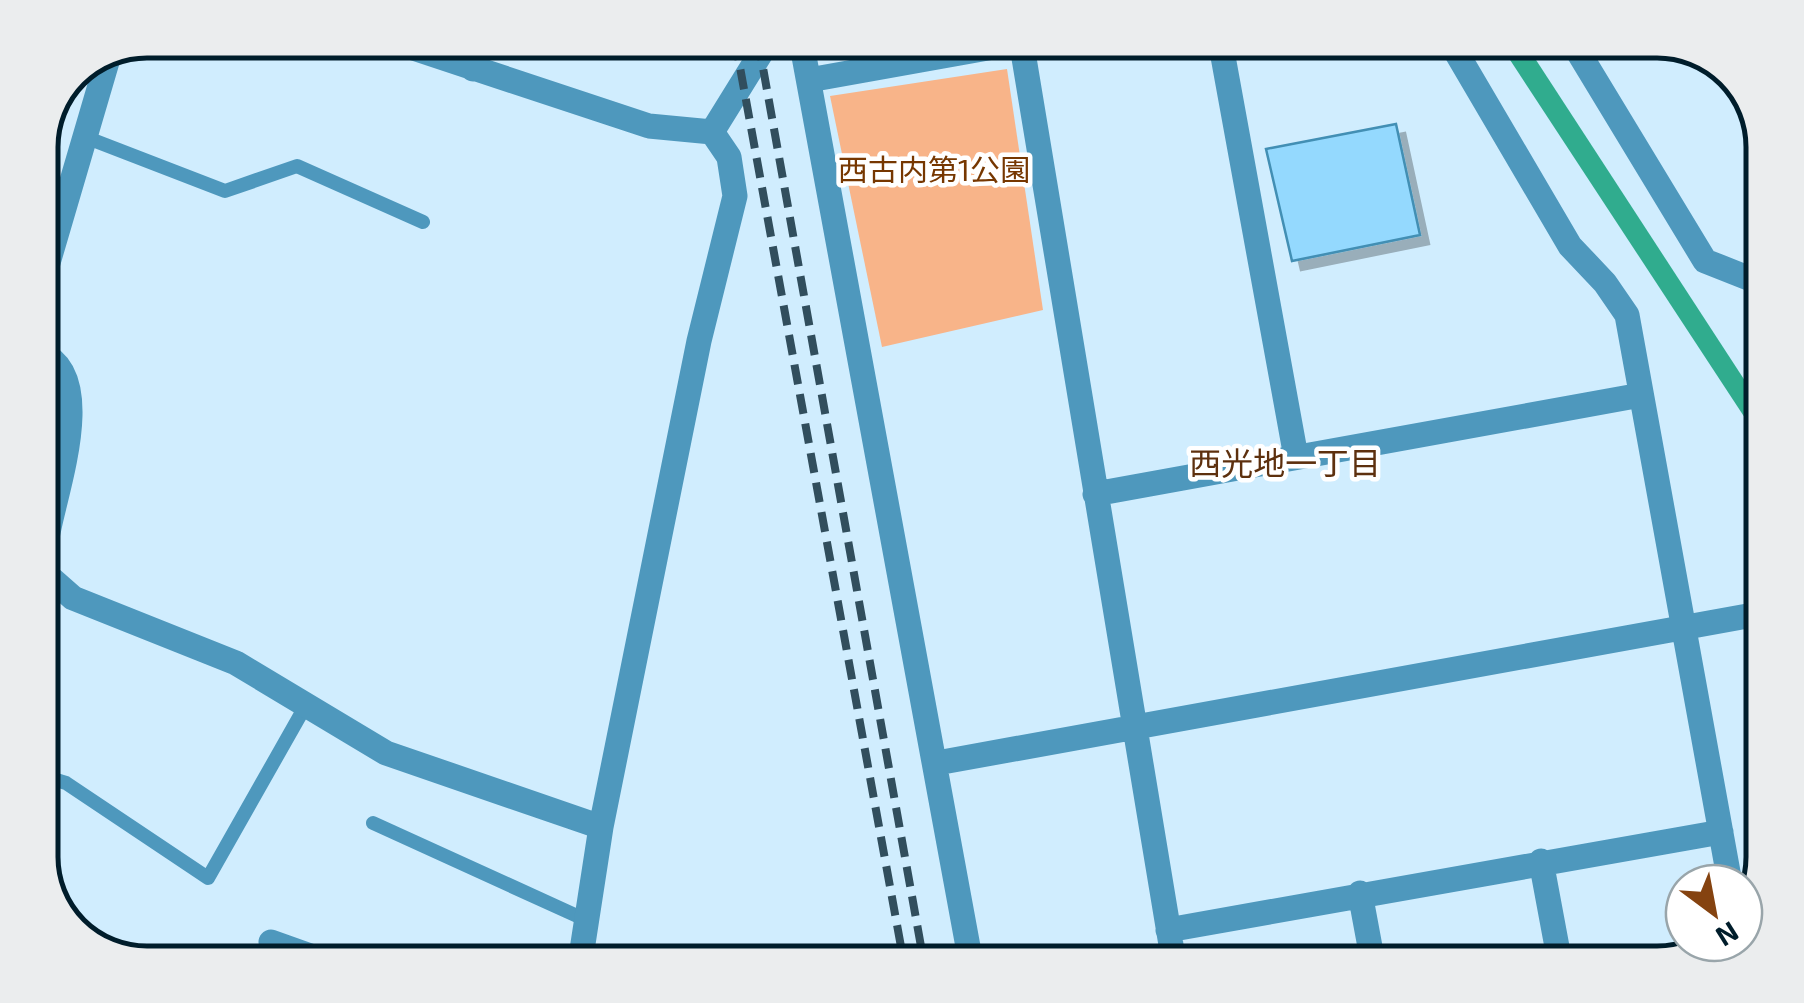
<svg xmlns="http://www.w3.org/2000/svg" width="1804" height="1003" font-family="'Exo 2','Noto Sans JP',sans-serif">
  <style>
    .green { fill: #f8b489 }
    .water { fill: #30ac8e }
    .building { fill: #94d9fe; stroke: #428fb4; stroke-width: 2.5; filter: url(#shadow) }
    .lines { fill: none; stroke-linecap: round; stroke-linejoin: round }
    .service { stroke: #4e98bd; stroke-width: 14 }
    .minor { stroke: #4e98bd; stroke-width: 25 }
    .rail { stroke: #314e5d; stroke-width: 8; stroke-dasharray: 20 10; stroke-linecap: butt }
    .labels { text-anchor: middle; stroke-width: 9; stroke-linejoin: round; paint-order: stroke }
    .park-label { font-size: 30px; fill: #763701; stroke: #fff }
    .neighbourhood-label { font-size: 32px; fill: #5d300e; stroke: #fff }
    .rim { fill: none; stroke: #001d2b; stroke-width: 5 }
  </style>
  <defs>
    <filter id="shadow"><feDropShadow dx="9" dy="9" stdDeviation="0" flood-color="#0004"/></filter>
  </defs>
  <rect width="100%" height="100%" fill="#d0edfe"/>
  <!-- green -->
  <path class="green" d="M1007 69 1043 310 882 347 830 96Z"/>
  <!-- water -->
  <path class="water" d="M1497 40H1523L1764 410V447Z"/>
  <!-- building -->
  <path class="building" d="M1396 124 1420 235 1292 261 1266 149Z"/>
  <g class="lines">
    <!-- service -->
    <path class="service" d="M85 137 225 191 297 166 423 222
      M40 775 66 783 208 878 306 705
      M373 823 586 920"/>
    <!-- minor -->
    <path class="minor" d="M389 40 649 126 712 132
      M801 40 971 963
      M1021 40 1174 963
      M1220 40 1296 457
      M1449 40 1570 246 1605 283 1627 315 1730 883
      M1571 40 1705 261 1748 278 1764 276
      M473 69 483 40
      M809 80 1032 40
      M712 132 769 40
      M40 290 109 55
      M40 353C101 377 51 501 46 544 45 554 47 566 48 576L73 598 236 663 386 753 601 827
      M1095 494 1641 395
      M937 763 1764 613
      M1541 861 1560 963
      M1360 893 1373 963
      M1168 930 1721 832
      M271 942 330 963
      M580 963 601 827 699 341 735 196 729 157 712 132"/>
    <!-- rail -->
    <path class="rail" d="M735 40 904 963
      M758 40 924 963"/>
  </g>
  <g class="labels">
    <!-- park labels -->
    <g class="park-label">
      <text x="934" y="181">西古内第1公園</text>
    </g>
    <!-- neighbourhood labels -->
    <g class="neighbourhood-label">
      <text x="1285" y="475">西光地一丁目</text>
    </g>
  </g>
  <!-- crop -->
  <path d="M0 0H1804V1003H0ZM147 58H1657A89 89 0 0 1 1746 147V857A89 89 0 0 1 1657 946H147A89 89 0 0 1 58 857V147A89 89 0 0 1 147 58Z" fill="#ebedee" fill-rule="evenodd"/>
  <path class="rim" d="M147 58H1657A89 89 0 0 1 1746 147V857A89 89 0 0 1 1657 946H147A89 89 0 0 1 58 857V147A89 89 0 0 1 147 58Z"/>
  <!-- north arrow -->
  <g transform="translate(1714 913) rotate(148)"><circle r="48" fill="#ffffff" stroke="#99a5aa" stroke-width="2.5"/>
  <path d="M0-8L18 38L0 25L-18 38Z" fill="#854310"/>
  <text y="-15" font-size="28" font-weight="bold" text-anchor="middle" fill="#001d2b">N</text>
  </g>
</svg>
